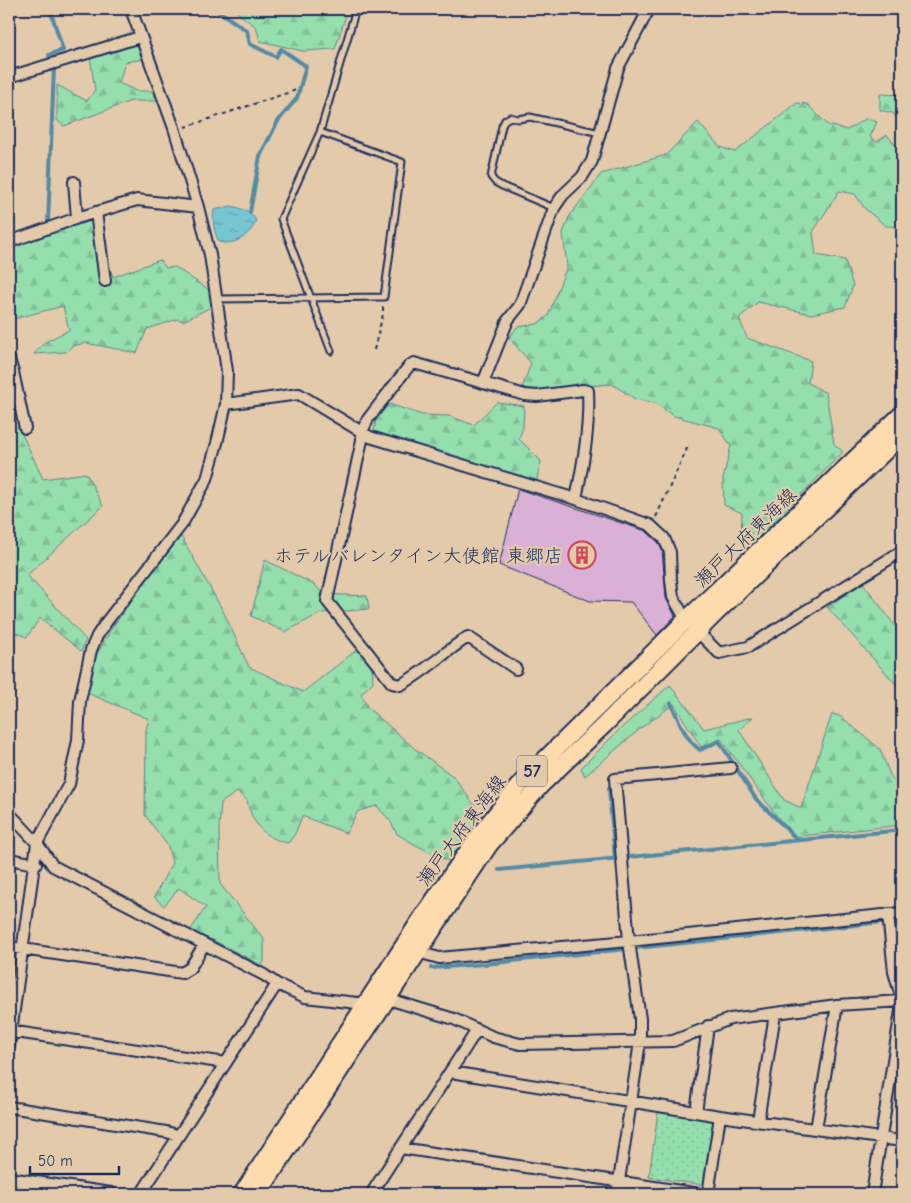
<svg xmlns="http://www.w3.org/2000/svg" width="911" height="1203" font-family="'Comic Neue','Klee One',sans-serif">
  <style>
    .forest { fill: url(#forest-firs); stroke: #588686 }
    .park { fill: url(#park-dots); stroke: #588686 }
    .water { fill: url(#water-ripples); stroke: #528aa4 }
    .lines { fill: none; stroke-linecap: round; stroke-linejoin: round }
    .stream { stroke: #528aa4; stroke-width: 4 }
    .building { fill: #dab0d7; stroke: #1b2f5e }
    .service-casing { stroke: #1b2f5e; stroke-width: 9 }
    .minor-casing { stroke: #1b2f5e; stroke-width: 14 }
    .tertiary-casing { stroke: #1b2f5e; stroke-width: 16 }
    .primary-casing { stroke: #1b2f5e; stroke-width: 20 }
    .path { stroke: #1b2f5e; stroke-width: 2; stroke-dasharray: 4 4; stroke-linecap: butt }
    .service { stroke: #e3caab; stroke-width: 5 }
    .minor { stroke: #e3caab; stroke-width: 10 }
    .tertiary { stroke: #e3caab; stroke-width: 12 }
    .primary { stroke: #fedbac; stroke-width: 16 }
    .labels { text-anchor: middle; stroke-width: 4.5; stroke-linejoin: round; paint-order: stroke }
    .shield { fill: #e3caab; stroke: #575e75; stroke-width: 1 }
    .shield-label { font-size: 18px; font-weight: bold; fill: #1b2f5e }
    .street-label { font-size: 19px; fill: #1b2f5e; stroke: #e3caab }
    .poi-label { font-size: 19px; fill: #1b2f5e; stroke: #e3caab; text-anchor: end }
  </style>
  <defs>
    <pattern id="forest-firs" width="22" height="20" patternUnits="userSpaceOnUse" patternTransform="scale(1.25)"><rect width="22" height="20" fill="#95deae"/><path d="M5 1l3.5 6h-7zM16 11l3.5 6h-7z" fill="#80bf98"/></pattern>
    <pattern id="park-dots" width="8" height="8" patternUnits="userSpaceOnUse" patternTransform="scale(1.25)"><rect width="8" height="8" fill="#95deae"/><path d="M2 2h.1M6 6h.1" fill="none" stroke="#80bf98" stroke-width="1.8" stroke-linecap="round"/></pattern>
    <pattern id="water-ripples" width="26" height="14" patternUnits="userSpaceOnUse" patternTransform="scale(1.25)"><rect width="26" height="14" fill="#76c6d2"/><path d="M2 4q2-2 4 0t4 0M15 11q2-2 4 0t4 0" fill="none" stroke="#60a1ae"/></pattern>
  </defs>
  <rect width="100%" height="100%" fill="#e3caab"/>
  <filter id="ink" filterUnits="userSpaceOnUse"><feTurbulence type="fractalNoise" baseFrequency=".02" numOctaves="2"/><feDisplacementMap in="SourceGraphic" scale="10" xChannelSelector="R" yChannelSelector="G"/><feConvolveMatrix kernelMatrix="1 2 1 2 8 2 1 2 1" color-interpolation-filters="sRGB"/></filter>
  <g filter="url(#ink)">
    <!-- forest -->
    <path class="forest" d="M233 9H348L335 49 303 51 260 41 256 27Z
      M137 43 144 59 125 62 119 83 136 91H152L158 101H131L64 126 57 120V85L87 101 95 90 90 57Z
      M880 94 902 95V124L893 113 880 110Z
      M797 103 807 104 828 125 847 130 867 118 877 122 870 137 877 142 887 135 902 153V227L886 226 865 209 855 194 839 191 813 232 816 255 845 260 853 286 845 307 811 314 758 302 739 318 747 338 811 361 808 383 826 393 834 444 843 452 746 550 741 541 742 513 724 505 723 479 731 446 719 428 674 416 655 403 635 399 612 384 538 390 522 388 531 363 509 338 517 327 537 324 548 316 567 266 563 233 569 217 601 174 666 155 698 122 720 147 735 152Z
      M94 220 113 277 160 260 166 268 175 267 212 292 213 306 183 321 178 319 147 329 137 353 86 343 72 346 66 352 34 354 45 342 69 330 63 306 9 320V247Z
      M9 387 20 430 43 479 86 473 103 506 27 575 86 640 81 651 40 618 27 637 9 630Z
      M497 402 524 406 523 427 519 439 541 461 536 483 374 431 376 420 389 404 422 415 449 416 474 425Z
      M181 536 223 611 249 667 303 692 358 649 372 663 373 682 361 694 368 708 414 748 454 777 482 816 448 861 416 845 397 834 391 822 377 806 358 811 346 833 302 816 295 834 288 843C264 838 252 824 247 800L237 792 221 803 219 828 220 884 264 939V962L261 965 215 941 190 931 206 907 179 888 164 906 154 897 172 863 168 846 145 815 146 730 149 719 87 693 93 661 110 631 142 586Z
      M265 560 315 585 323 594 367 596 369 609 321 613 285 632 251 616Z
      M863 583 902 635V691L827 607Z
      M670 685 704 729 753 717 739 730 784 800 801 808 832 714 840 716 880 749 890 775 902 791V825L792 837 721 739 701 747 674 704 641 728 585 776 581 768 618 731Z"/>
    <!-- park -->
    <path class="park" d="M658 1112 714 1121 704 1185 649 1177Z"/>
    <!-- water -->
    <path class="water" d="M231 206C241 208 254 212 256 222 249 236 235 246 219 242 214 233 212 220 214 210Z"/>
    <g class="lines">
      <!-- stream -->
      <path class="stream" d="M216 9 247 31 250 44 276 57 281 49 306 66 297 98 278 121 260 156 250 212
        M48 223 54 67 49 55 63 50 50 9
        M671 703C678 719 685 739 700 750L719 741 756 799 798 840
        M609 788 615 859
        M499 870 902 830
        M431 968 484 964 902 920"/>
    </g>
    <!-- building -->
    <path class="building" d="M518 489 646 531 658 542 662 550 666 598 675 616 657 635 631 602 590 601 499 565Z"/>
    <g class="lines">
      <!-- service casing -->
      <g class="service-casing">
        <path id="service" d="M554 208 502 186 495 182 491 177 502 126 505 120 510 117 518 119 530 117 600 133
          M217 299 384 297 402 162 320 132
          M331 351 281 219 320 132 356 9"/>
      </g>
      <!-- minor casing -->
      <g class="minor-casing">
        <path id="minor" d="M9 77 140 37
          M74 182 77 218
          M96 212 105 281
          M9 242 77 218 137 200 198 207
          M9 359 13 372 25 428
          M483 383 508 320 520 305 554 208 563 195 582 177 592 161 618 68 649 9
          M226 404 299 394 370 437 576 499 650 525 664 538 670 552 671 580 673 597 686 620 719 653 748 647 902 551
          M516 669 468 637C444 652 424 673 400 685L392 683 327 601 362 440V432L368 419 409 366 414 363 525 395 537 396 583 390 588 391C590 427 583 464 576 499
          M9 813 37 843 53 866 264 975 277 984 305 997 366 1004
          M9 859 36 864
          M888 914 894 972 902 1000
          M9 947 182 973 190 968 204 945
          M418 952 439 958 629 941 902 913
          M388 999 454 1019 493 1037 520 1044 673 1041 730 1019 837 1005 902 1001
          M9 1031 226 1063
          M9 1046 37 843 69 784 78 740 80 701 91 650 97 636 107 621 182 524 207 479 217 443 226 404 227 371 210 255 198 207 174 128 131 9
          M451 1072 720 1116 902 1141
          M9 1107 166 1132 178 1135
          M696 1112 708 1026
          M758 1121 775 1014
          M816 1129 837 1005
          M401 1148 700 1194
          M141 1194 277 984
          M371 1194 477 1030
          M617 1194 640 1042V1019L629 941 615 779 731 768
          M708 1194 720 1116
          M872 1194 902 1004"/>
      </g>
      <!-- tertiary casing -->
      <g class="tertiary-casing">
        <path id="tertiary" d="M9 1179 111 1194"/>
      </g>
      <!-- primary casing -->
      <g class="primary-casing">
        <path id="primary" d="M242 1194 421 919 479 835 521 783 686 620 902 414
          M258 1194 489 845 541 785 604 725 715 614 902 435"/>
      </g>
      <!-- path -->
      <path class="path" d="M185 127 296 90
        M374 350 383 314V304
        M656 517 689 444"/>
      <!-- service -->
      <use href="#service" class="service"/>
      <!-- minor -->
      <use href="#minor" class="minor"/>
      <!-- tertiary -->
      <use href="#tertiary" class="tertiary"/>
      <!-- primary -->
      <use href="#primary" class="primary"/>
    </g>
  </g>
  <!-- icons -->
  <defs>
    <g id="building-ring" transform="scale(1.4375)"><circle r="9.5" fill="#e3caab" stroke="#d1495b" stroke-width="1.5"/><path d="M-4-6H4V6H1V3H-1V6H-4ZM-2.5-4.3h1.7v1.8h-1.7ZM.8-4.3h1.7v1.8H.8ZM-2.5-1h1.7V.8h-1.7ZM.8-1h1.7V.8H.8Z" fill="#d1495b"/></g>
  </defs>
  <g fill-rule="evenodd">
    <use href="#building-ring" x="582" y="555"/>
  </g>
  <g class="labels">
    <!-- shield labels -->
    <rect class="shield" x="517" y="755.5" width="30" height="31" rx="4"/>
    <g class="shield-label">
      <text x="532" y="777">57</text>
    </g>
    <!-- street labels -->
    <g class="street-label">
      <text transform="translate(745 537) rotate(-44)" y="7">瀬戸大府東海線</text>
      <text transform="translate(461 830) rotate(-53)" y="7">瀬戸大府東海線</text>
    </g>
    <!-- poi labels -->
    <g class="poi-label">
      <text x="563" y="562">ホテルバレンタイン大使館 東郷店</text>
    </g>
  </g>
  <!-- margin -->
  <rect width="911" height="1203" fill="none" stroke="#e3caab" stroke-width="30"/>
  <rect x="15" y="15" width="881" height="1173" fill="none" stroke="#1b2f5e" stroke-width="2" filter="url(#ink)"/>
  <!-- scale -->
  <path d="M30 1166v8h89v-8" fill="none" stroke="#1b2f5e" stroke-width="2.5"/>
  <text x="38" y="1166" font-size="15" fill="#1b2f5e" stroke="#e3caab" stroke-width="4" paint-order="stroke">50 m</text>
</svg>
